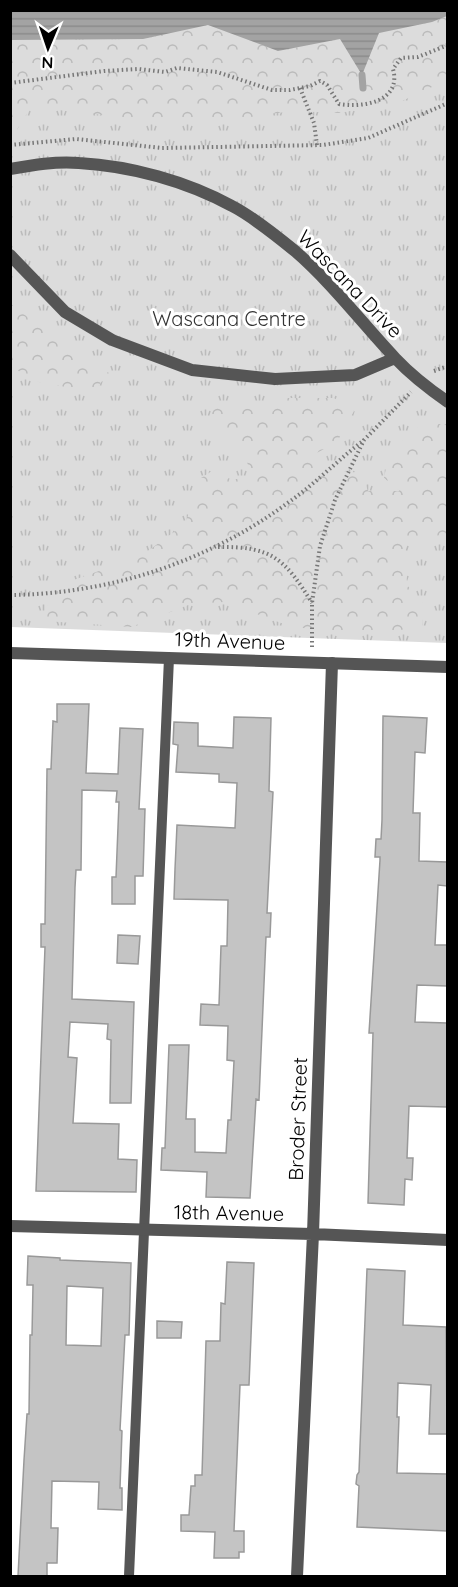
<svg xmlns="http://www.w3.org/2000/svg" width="458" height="1587" font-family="Quicksand,sans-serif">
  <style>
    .grass { fill: url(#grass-tufts) }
    .forest { fill: url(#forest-crowns) }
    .water { fill: url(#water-rules) }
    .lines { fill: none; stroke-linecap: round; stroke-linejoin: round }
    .stream { stroke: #a3a3a3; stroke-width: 7 }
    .building { fill: #c4c4c4; stroke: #999; stroke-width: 1.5; fill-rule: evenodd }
    .path { stroke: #777; stroke-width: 4; stroke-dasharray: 1.5 3; stroke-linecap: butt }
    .service { stroke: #555; stroke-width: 10 }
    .minor { stroke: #555; stroke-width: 12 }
    .tertiary { stroke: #555; stroke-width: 12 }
    .labels { text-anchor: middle; stroke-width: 6; stroke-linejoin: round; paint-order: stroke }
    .street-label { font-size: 20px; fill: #000; stroke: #fff }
    .park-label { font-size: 20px; fill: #333; stroke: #fff }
  </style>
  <defs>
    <pattern id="grass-tufts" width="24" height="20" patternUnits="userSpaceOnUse" patternTransform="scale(1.5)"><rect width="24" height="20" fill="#dcdcdc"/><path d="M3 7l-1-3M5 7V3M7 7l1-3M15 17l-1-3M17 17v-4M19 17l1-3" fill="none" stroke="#bbb"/></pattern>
    <pattern id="forest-crowns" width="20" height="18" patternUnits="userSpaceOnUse" patternTransform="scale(1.5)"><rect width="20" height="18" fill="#dcdcdc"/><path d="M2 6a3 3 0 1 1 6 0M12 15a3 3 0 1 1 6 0" fill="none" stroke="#bbb"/></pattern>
    <pattern id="water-rules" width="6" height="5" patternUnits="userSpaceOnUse" patternTransform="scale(1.5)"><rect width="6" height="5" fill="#a3a3a3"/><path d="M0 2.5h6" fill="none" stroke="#8b8b8b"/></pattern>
  </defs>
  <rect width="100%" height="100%" fill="#fff"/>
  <!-- grass -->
  <path class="grass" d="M11 11H447V643L11 627Z"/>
  <!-- forest -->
  <path class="forest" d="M447 16V80L402 101 340 113 292 111 229 120H149L31 107 15 133H11V40L143 39 208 25 278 51 432 22Z
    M10 303 64 346 109 373 93 392 39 382 11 367Z
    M274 398H334L354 411 337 442 313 455 314 468 361 473 368 491H400L384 478 389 453 422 424H447V534L405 542 407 585 424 605 422 627 370 634 292 627 224 602 191 604 131 627 45 621V608L68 582 141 556 185 524 201 478 215 469 230 479H252L245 455 207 423 215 406 274 411Z"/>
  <!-- water -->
  <path class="water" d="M447 10V16L432 22 379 33 362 75 340 39 278 51 208 25 143 39 11 40V11Z"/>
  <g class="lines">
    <!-- stream -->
    <path class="stream" d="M362 75 363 88"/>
  </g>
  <!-- building -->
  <path class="building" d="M57 704H89L86 773 118 774 120 728 143 729 139 809H145L143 876H135V904H112V877H116L119 802H116L117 791 82 790 81 870H76L75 887 72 999 134 1002 131 1103H110L111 1040 107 1039 108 1024 70 1022 68 1057 77 1058 73 1123 119 1124 118 1159 137 1160 136 1192 36 1191 45 947H41V924H45L47 769H51L53 721 57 722Z
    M383 716 427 718 425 753 415 752 413 813H420L419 861 447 862V886L438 885 435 945H447V986L417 985 415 1022 447 1023V1107L409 1106 407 1158H413L412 1180 405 1179 404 1205 368 1203 373 1033H369L380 860V857H375L376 839H381L382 820Z
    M234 717 271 718 269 791 273 792 267 913H271L270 937H266L259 1100 256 1099 250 1198 206 1197 207 1172 161 1170 162 1148H165L169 1045H189L186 1119H195V1152L226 1153 228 1120H231L234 1061 227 1060 228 1026 200 1025 201 1004 219 1005 221 946H227L228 900 174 899 175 869 177 825 235 828 237 783 219 782V774L176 772 178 745 173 744 174 722 198 723V746L233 748Z
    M118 935 140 936 138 964 117 963Z
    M28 1256 60 1258V1260L131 1263 129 1335H125L120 1430 122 1431 120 1488H122V1510L98 1509 99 1482 52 1481 51 1528H58L57 1563H47V1576H18L24 1460 27 1414H29L30 1335H32L33 1285H27ZM67 1286 103 1288 101 1346 66 1345Z
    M227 1262 254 1263 249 1385H240L234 1531H244V1552H239V1558H214L215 1532 181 1531V1515H189L191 1486H195V1475H202L206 1341H220L221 1303 225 1304Z
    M367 1269 405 1271 403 1325 446 1327 447 1434H429L431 1385 398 1383 397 1417H399L397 1473 447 1474V1531L357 1527 359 1486 356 1484 357 1475 359 1472Z
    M157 1321 182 1322 181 1338H157Z"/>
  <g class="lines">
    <!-- path -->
    <path class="path" d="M10 83 104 71 138 69 165 72 177 68 217 72 272 90H290L310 86 320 81 327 85 339 104C362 108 402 102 393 69L401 58 418 57 448 45
      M300 88 314 123 317 145
      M10 145 76 139 162 148 323 145 368 138 448 103
      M434 371 448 366
      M218 547C272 546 285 559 312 603
      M10 595C111 594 209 561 289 502 316 483 338 460 364 440
      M312 647V603L320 546 335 500 364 440 411 392"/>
    <!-- service -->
    <path class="service" d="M129 1576 169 658"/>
    <!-- minor -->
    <path class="minor" d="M10 169C33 165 56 161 79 163 131 166 186 181 232 206 250 215 279 238 295 251 332 283 362 323 395 358 411 375 429 389 448 402
      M10 255 65 312 112 340 192 370 275 379 355 375 395 358
      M10 1226 313 1234 448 1240
      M297 1576 313 1234 332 663"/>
    <!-- tertiary -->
    <path class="tertiary" d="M10 653 448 667"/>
  </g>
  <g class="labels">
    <!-- street labels -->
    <g class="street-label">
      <text transform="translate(350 284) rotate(46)" y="7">Wascana Drive</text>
      <text transform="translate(230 641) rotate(2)" y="7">19th Avenue</text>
      <text transform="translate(298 1119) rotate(-88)" y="7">Broder Street</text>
      <text transform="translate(229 1213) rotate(1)" y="7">18th Avenue</text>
    </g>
    <!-- park labels -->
    <g class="park-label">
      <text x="229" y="326">Wascana Centre</text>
    </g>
  </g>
  <!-- border -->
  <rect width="458" height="1587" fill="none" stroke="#000000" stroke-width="24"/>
  <!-- north arrow -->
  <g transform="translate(48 48) rotate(182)" stroke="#ffffff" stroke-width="4.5" paint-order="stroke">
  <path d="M0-4.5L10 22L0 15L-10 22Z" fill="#000000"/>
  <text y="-9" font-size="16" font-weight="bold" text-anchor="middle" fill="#000000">N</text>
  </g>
</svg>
